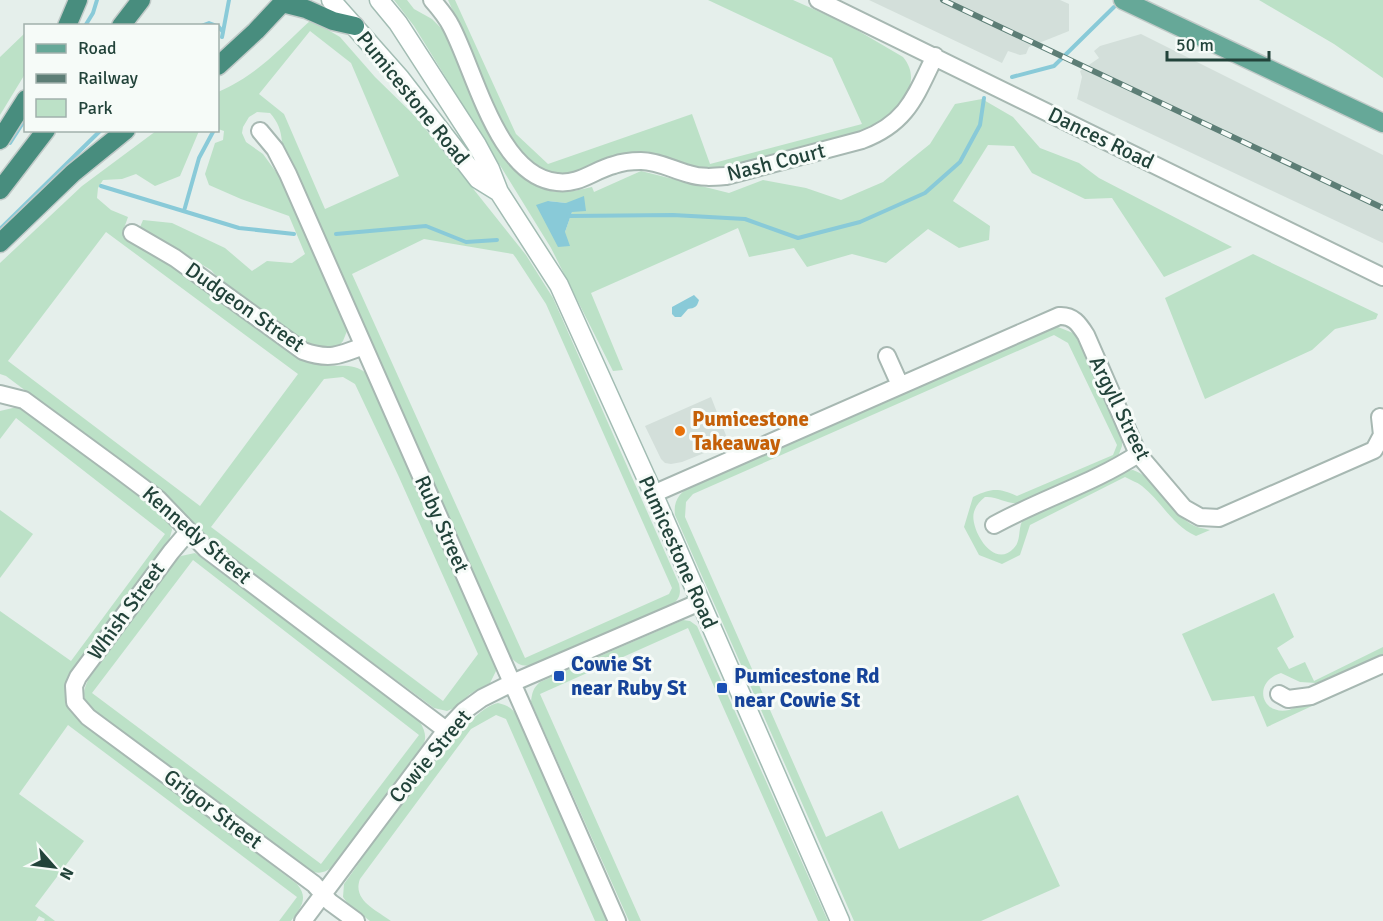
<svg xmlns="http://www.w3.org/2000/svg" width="1383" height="921" font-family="Signika,sans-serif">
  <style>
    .built { fill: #d3dfda }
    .green { fill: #bce1c7; fill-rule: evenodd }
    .water { fill: #89cad8 }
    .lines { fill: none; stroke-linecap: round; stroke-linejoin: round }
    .stream { stroke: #89cad8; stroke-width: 4 }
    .minor-casing { stroke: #a7b8b2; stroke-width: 20 }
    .secondary-casing { stroke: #a2bcb3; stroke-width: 21 }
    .primary-casing { stroke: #c1cac8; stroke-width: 21 }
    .trunk-casing { stroke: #c1cac8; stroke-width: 21 }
    .minor { stroke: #fff; stroke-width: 16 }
    .secondary { stroke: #fff; stroke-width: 18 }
    .primary { stroke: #66a898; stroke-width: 18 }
    .trunk { stroke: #488d7e; stroke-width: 18 }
    .rail-casing { stroke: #5d7e76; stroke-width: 6 }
    .rail { stroke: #f6fbf8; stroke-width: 4; stroke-dasharray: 11; stroke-linecap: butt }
    .food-dot { fill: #e8710a; stroke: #f6fbf8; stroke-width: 2 }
    .transit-dot { fill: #1a4fb4; stroke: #f6fbf8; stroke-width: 2 }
    .labels { text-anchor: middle; stroke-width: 6; stroke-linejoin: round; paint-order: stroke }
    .street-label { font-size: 21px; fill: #22433a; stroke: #f6fbf8 }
    .food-label { font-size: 21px; font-weight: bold; fill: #c56008; stroke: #f6fbf8; text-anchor: start }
    .transit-label { font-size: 21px; font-weight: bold; fill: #164399; stroke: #f6fbf8; text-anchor: start }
  </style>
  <rect width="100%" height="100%" fill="#e5efeb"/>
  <!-- built -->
  <path class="built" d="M869 0H1060L1069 4V31L1029 47 1026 54 1020 55 1008 51 1002 63Z
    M1141 34 1383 155V243L1077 99 1082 77 1080 71 1099 58 1094 51 1100 46Z
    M711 397 729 443 682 462 671 464 665 463 661 459 645 426Z"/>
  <!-- green -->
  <path class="green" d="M394 0H407L414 9 432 19 444 31C472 78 489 176 551 191 564 194 579 190 592 187L594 192 641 171 729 193 763 180 806 188 841 200 883 182 930 144 955 104 982 99 1013 117 1040 148 1079 163 1099 178 1232 247 1164 277 1112 198 1085 199 1032 173 1014 146 988 145 953 201 990 226 989 240 959 248 928 229 886 263 852 254 807 267 794 248 749 257 738 228 591 293 623 370 613 371 551 248 414 26ZM548 201 566 203 572 212 565 232Z
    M448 0H455L516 134 548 164 692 114 710 164 862 124 832 58 708 0H793L845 23 903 57C928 87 889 119 863 133L714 172 692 169 662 158 564 177 530 165 508 136Z
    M1259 0H1383V78L1334 44Z
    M311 20 340 37 375 77 416 117 526 255 553 298 679 584C681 593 680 598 673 604L534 665C523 667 517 665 510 656L282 142C281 130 278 122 270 113L257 112 249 117 243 127 242 133 246 142 263 154 279 176 347 331 343 341 338 347 330 350 308 346 225 286 211 270 175 249 138 232 143 220 172 223 225 248 252 271 267 261 292 263 305 254 289 216 241 199 209 185 205 174 215 143 223 140 224 131 218 129V92C259 74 279 49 311 20ZM310 31 351 63 399 176 325 209 284 114 259 94ZM424 239 513 254 516 258 546 304 672 588 669 594 525 658 352 274Z
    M25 33V74L0 115V57Z
    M156 131H199L180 176 155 186 136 174 122 179 103 180 98 188 97 198 111 210 128 217 122 234 135 244 163 256 298 356C305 360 312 364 321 365 337 368 353 361 367 374L495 665 496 671 490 683 470 694 454 708 447 711 434 708 207 540 167 497 6 376 0 374V263L82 186ZM106 232 298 374 200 506 8 361ZM343 377 355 384 398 475 478 654 443 701 211 527 324 379Z
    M1253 254 1378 314 1376 319 1335 329 1312 350 1205 399 1165 298Z
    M1058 327 1073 333 1079 340 1122 439V446L1117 459 1020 503C1007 505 998 496 985 497 980 501 976 505 974 512 969 527 993 571 1014 548 1022 540 1017 527 1024 518L1125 471 1133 470C1158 479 1167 508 1188 522 1194 527 1202 528 1210 530L1196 536C1173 526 1161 501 1142 486 1137 482 1130 480 1125 477L1030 525 1020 555 1002 564 979 555 964 527 973 497C992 488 998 488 1017 496L1113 455 1117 445 1068 343 1054 335 693 494 686 502 685 517 826 837 882 811 899 849 1018 795 1060 886 981 921H854L675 515C673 501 680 492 692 485L1050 328Z
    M17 407 24 410 162 514 171 523 172 530 168 544 67 687 68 706 78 719 297 884C309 898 301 908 291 921H279L297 897 68 725 19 794 84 841 35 906 55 921H44L45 919 39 916 36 921H0V611L71 661 165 534 16 418 0 439V411Z
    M0 510 33 534 0 578Z
    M195 553 420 722C425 731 427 737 423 746L331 868C323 874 316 874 307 869L90 707C82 697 83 691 88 680L174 562 181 556ZM193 560 419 735 321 864 92 693Z
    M1274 593 1294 637 1277 648 1289 669 1305 662 1314 681 1383 647V655L1316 683 1300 682 1281 673C1252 682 1261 716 1289 710L1383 670V673L1267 727 1254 696 1212 701 1182 634Z
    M683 620 690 621 697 626 828 921H818L688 628 540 694 641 921H629L531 702C532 693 533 688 540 682Z
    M498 703C507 705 512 708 517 716L607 921H595L506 719 496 715 471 729 360 879C352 900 376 910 391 921H370L348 904 343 897 344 884C370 849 462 709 498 703Z"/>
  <!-- water -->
  <path class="water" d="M584 196 586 211 572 212 565 232 570 246 558 247 536 205 548 201 566 203Z
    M694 295 699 300C697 307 695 308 688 309L681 317H675L672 314V307Z"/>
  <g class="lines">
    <!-- stream -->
    <path class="stream" d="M85 26 93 13 97 0
      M201 26 209 23 217 26
      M218 26 223 32 222 37
      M223 32 229 0
      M1012 77 1054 66 1114 7
      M10 143 26 118
      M101 186 239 228 294 234
      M184 211 199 158 214 130
      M568 216 673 215 745 219 798 238 860 222 925 193 960 162 980 125 984 98
      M0 229 101 130
      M336 234 426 226 466 242 497 240"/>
    <!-- minor casing -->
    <g class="minor-casing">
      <path id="minor" d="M432 0C439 8 446 16 451 26 475 71 498 177 557 182 579 185 594 170 614 165 622 162 632 161 641 161 658 161 673 170 689 174 701 178 713 177 726 176L862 140C907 123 915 97 935 56
        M818 0 1383 277
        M260 131 275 149 288 174 617 921
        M132 233 175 258 303 351C328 360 339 356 363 346
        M887 356 900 385
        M0 394 24 400 118 469 158 499 206 549 446 730
        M653 494 1059 316C1073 315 1079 324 1086 335L1138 454 1184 508 1200 517 1219 518 1374 450 1382 435 1380 417
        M994 525C1041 499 1094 483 1138 454
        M188 532 171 552 78 677 74 686 75 702 88 717 314 884 330 902 356 921
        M1279 694 1288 699 1311 696 1383 664
        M303 921 446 730 464 711 482 698 512 683 700 602"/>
    </g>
    <!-- secondary casing -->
    <g class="secondary-casing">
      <path id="secondary" d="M331 0 400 78 478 179 499 192
        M379 0 398 23 477 145 490 169 499 192 559 285 649 484 840 921"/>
    </g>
    <!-- primary casing -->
    <g class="primary-casing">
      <path id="primary" d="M1123 0 1383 123"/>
    </g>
    <!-- trunk casing -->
    <g class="trunk-casing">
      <path id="trunk" d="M282 3 306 9 333 21 355 26
        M67 26 78 0
        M121 26 141 0
        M218 66 256 31 285 0
        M0 140 26 99
        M0 190 46 130
        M0 243 73 173 126 130"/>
    </g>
    <!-- minor -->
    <use href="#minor" class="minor"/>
    <!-- secondary -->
    <use href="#secondary" class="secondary"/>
    <!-- primary -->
    <use href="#primary" class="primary"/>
    <!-- trunk -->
    <use href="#trunk" class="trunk"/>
    <!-- rail casing -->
    <g class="rail-casing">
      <path id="rail" d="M943 0 1383 208"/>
    </g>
    <!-- rail -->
    <use href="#rail" class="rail"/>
  </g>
  <!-- markers -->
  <circle class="food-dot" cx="680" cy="431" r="6"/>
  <g class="transit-dot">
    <rect x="553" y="670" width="12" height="12" rx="3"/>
    <rect x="716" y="682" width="12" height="12" rx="3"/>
  </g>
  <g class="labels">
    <!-- street labels -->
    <g class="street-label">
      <text transform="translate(413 98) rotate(51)" y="7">Pumicestone Road</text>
      <text transform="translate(1101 138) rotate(26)" y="7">Dances Road</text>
      <text transform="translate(776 162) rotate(-14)" y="7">Nash Court</text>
      <text transform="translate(245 307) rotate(35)" y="7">Dudgeon Street</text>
      <text transform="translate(1120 408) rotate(64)" y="7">Argyll Street</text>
      <text transform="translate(442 524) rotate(66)" y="7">Ruby Street</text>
      <text transform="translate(197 535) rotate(41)" y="7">Kennedy Street</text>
      <text transform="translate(678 552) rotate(66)" y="7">Pumicestone Road</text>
      <text transform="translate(126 611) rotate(-54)" y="7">Whish Street</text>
      <text transform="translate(430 756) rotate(-50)" y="7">Cowie Street</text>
      <text transform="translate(213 809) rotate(37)" y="7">Grigor Street</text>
    </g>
    <!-- food labels -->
    <g class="food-label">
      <text x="692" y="426">Pumicestone<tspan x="692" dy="24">Takeaway</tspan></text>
    </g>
    <!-- transit labels -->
    <g class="transit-label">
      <text x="571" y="671">Cowie St<tspan x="571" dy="24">near Ruby St</tspan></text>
      <text x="734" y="683">Pumicestone Rd<tspan x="734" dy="24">near Cowie St</tspan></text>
    </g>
  </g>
  <!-- legend -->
  <rect x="24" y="24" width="195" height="108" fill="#f6fbf8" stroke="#a1b1ac" stroke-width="1.5"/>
  <rect x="36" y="44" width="30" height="9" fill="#66a898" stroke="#a1b1ac" stroke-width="1.5"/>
  <text x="78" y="54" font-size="18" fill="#22433a">Road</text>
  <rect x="36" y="74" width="30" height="9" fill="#5d7e76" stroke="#a1b1ac" stroke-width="1.5"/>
  <text x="78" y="84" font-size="18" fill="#22433a">Railway</text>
  <rect x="36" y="99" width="30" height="18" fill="#bce1c7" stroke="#a1b1ac" stroke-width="1.5"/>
  <text x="78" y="114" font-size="18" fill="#22433a">Park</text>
  <!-- north arrow -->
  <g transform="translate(54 867) rotate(118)" stroke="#f6fbf8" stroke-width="4.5" paint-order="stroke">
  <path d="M0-4.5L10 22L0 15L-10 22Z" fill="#22433a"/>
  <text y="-9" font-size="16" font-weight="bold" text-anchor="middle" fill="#22433a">N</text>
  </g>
  <!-- scale -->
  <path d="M1167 51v9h102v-9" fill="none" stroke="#22433a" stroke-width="3"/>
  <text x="1176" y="51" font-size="18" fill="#22433a" stroke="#f6fbf8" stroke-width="4.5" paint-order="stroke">50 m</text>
</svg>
